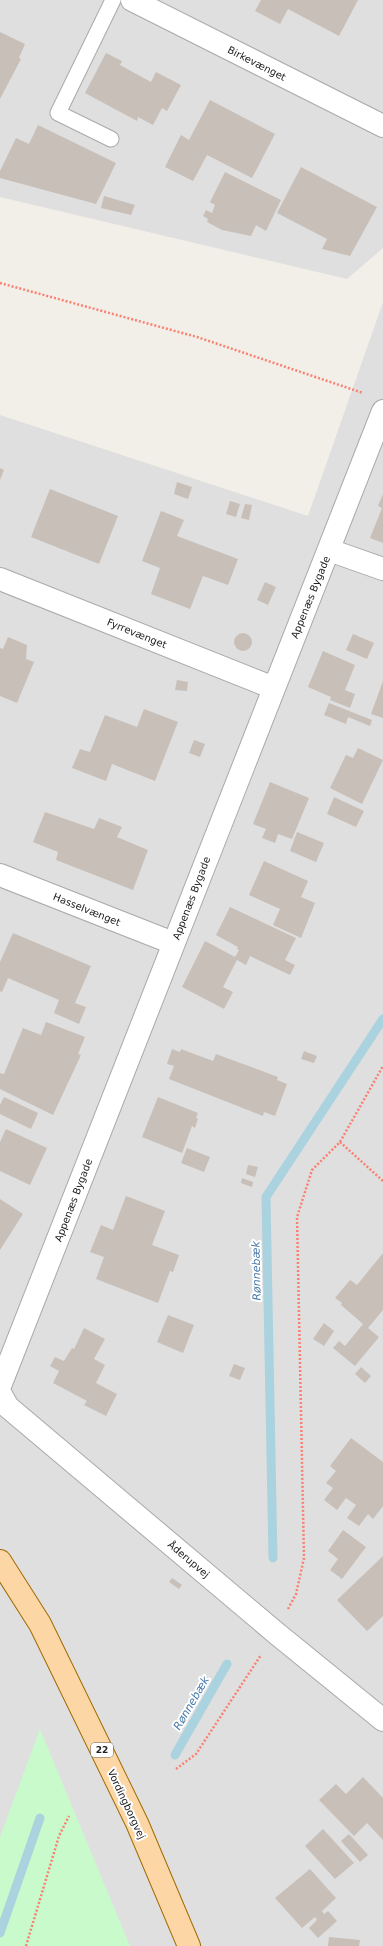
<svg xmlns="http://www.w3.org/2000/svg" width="383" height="1946" font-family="'DejaVu Sans',sans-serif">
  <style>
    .residential { fill: #e0dfdf }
    .park { fill: #c8facc }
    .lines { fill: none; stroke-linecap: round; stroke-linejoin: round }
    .stream { stroke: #aad3df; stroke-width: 9 }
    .building { fill: #c7bfb8 }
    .lane-casing { stroke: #a9a9a9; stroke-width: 17 }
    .street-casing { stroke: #a9a9a9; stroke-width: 24 }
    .primary-casing { stroke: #a06b00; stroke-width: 24 }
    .path { stroke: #fa8072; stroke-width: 2.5; stroke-dasharray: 2 2; stroke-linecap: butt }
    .lane { stroke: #fff; stroke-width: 15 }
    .street { stroke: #fff; stroke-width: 22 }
    .primary { stroke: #fcd6a4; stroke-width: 22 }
    .labels { text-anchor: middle; stroke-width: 4; stroke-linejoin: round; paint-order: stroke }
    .shield { fill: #fff; stroke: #646464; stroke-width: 1 }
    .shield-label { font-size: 9px; font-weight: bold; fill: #222 }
    .street-label { font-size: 10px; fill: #222; stroke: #fff }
    .water-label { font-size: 11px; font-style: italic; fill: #4a7aab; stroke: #fff }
  </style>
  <rect width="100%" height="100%" fill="#f2efe9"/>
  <!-- residential -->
  <path class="residential" d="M0 0H383V248L347 279 0 197Z
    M383 302V1946H0V415L308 516Z"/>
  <!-- park -->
  <path class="park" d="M40 1729 130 1946H0V1837Z"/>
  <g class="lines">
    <!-- stream -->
    <path class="stream" d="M273 1558 266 1197 383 1019
      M175 1755 227 1664
      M0 1933 40 1818"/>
  </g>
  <!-- building -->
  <path class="building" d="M261 0H358L339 36 288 9 280 24 255 11Z
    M0 32 25 44 19 58 21 59 0 99Z
    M106 53 122 61 120 65 151 82 156 72 181 85 167 111 162 108 153 125 138 117 137 121 85 93Z
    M210 100 275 134 252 178 207 155 193 181 165 167 181 135 189 140Z
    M38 125 116 163 96 204 0 178V171L16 138 29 144Z
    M301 167 377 207 350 256 322 249 327 239 277 213Z
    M225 172 281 200 266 231 256 225 251 236 222 230 207 222 208 219 203 216 206 210 212 213 215 205 210 202Z
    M104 196 135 205 131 215 101 208Z
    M0 468 4 470 0 480Z
    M177 482 192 487 188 499 174 494Z
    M50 489 118 516 99 564 31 537Z
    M383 494V543L370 538 382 508 378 506Z
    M230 501 240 504 236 517 226 514Z
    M245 504 252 505 249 520 241 518Z
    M161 511 184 520 177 536 238 559 228 585 203 576 190 609 151 594 160 568 142 561Z
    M265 582 276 587 268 605 257 600Z
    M234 642a9 9 0 1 1 18 0a9 9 0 1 1-18 0Z
    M353 634 374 643 367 659 346 650Z
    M8 637 27 645 26 659 34 662 17 703 0 696V648L3 649Z
    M323 651 355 665 345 690 355 694 350 708 330 700 331 697 308 687Z
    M177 680 188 682 187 691 175 690Z
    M383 681V718L371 714Z
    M329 703 372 720 370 726 348 717 346 724 324 715Z
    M144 709 178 722 155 781 112 764 106 781 72 768 80 749 90 752 105 715 137 727Z
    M194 740 205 744 200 757 189 753Z
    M358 748 383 760 362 804 330 788 346 755 353 758Z
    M270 782 309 798 292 839 278 834 275 843 262 838 266 829 253 824Z
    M334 797 364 811 356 827 327 814Z
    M45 812 94 829 99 818 122 827 117 837 148 850 133 890 56 860 58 852 33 842Z
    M297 832 324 843 316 862 290 851Z
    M264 861 308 881 301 897 315 903 301 938 273 925 280 909 249 895Z
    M230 907 296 938 285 960 295 965 290 975 250 956 246 965 237 960 223 987 233 992 224 1009 182 987 205 941 235 957 239 950 237 949 238 947 216 935Z
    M13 933 91 966 75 1003 86 1007 79 1024 54 1013 59 1000 8 978 2 992 0 991V962Z
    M46 1022 85 1037 78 1054 81 1055 53 1115 0 1089V1073L4 1074 23 1028 41 1035Z
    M172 1049 180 1052 181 1049 213 1061 216 1054 278 1077 277 1080 287 1084 275 1116 264 1112 263 1116 169 1079 174 1066 167 1064Z
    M304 1051 317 1056 314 1063 301 1059Z
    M4 1097 38 1113 31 1129 0 1114V1105Z
    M158 1097 198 1113 196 1118 198 1119 195 1128 192 1126 182 1153 142 1137Z
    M6 1129 47 1148 30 1185 0 1171V1142Z
    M187 1148 210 1157 204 1172 181 1163Z
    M248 1165 258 1167 255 1177 246 1174Z
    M242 1178 253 1182 252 1187 241 1183Z
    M126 1196 165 1211 152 1245 179 1255 173 1272 170 1271 158 1303 96 1279 104 1257 90 1252 101 1225 113 1230Z
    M0 1199 23 1214 0 1250Z
    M383 1253V1310L368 1328 379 1337 355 1366 333 1348 339 1341 345 1346 363 1324 341 1305 342 1303 335 1298 350 1280 357 1285Z
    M168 1315 194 1325 183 1353 157 1342Z
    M324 1323 334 1331 324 1346 313 1339Z
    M84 1328 105 1339 94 1359 105 1365 96 1383 117 1394 106 1416 84 1405 87 1401 53 1383 59 1371 50 1366 55 1357 64 1361 72 1348 74 1349Z
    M234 1364 245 1368 240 1380 229 1376Z
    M361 1367 371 1376 365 1383 355 1374Z
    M351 1438 383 1462V1506L373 1519 368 1514 359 1526 347 1518 356 1505 346 1498 337 1510 324 1500 333 1488 326 1483 336 1471 330 1466Z
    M343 1530 366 1547 342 1579 330 1570 338 1559 328 1551Z
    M383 1556V1616L367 1631 337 1600Z
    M172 1578 182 1585 179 1589 169 1582Z
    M363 1777 383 1798V1840L367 1823 354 1836 319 1800 336 1784 346 1794Z
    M323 1829 354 1863 335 1879 305 1846Z
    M349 1834 368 1855 360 1862 341 1841Z
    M310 1869 336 1898 322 1911 324 1914 328 1911 337 1921 318 1938 309 1928 317 1920 315 1917 302 1928 275 1898Z
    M329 1937 360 1940 359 1946H328Z"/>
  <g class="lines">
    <!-- lane casing -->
    <g class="lane-casing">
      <path id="lane" d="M111 139 58 113 113 0"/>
    </g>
    <!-- street casing -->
    <g class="street-casing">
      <path id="street" d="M132 0 383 126
        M329 550 383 569
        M0 579 274 688
        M0 875 173 943
        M0 1386 383 411
        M0 1393 8 1407 276 1633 383 1720"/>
    </g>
    <!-- primary casing -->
    <g class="primary-casing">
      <path id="primary" d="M0 1561 40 1624 137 1823 189 1946"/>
    </g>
    <!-- path -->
    <path class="path" d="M0 283 197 337 363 393
      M340 1142 383 1181
      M288 1609 296 1594 304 1558 297 1217 312 1170 340 1142 383 1066
      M176 1769 196 1754 261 1655
      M26 1946 59 1836 69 1816"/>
    <!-- lane -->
    <use href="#lane" class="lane"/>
    <!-- street -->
    <use href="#street" class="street"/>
    <!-- primary -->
    <use href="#primary" class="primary"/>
  </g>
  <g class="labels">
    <!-- shield labels -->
    <rect class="shield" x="91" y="1743" width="22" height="14" rx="3"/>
    <g class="shield-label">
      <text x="102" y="1753">22</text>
    </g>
    <!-- street labels -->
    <g class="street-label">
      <text transform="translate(257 63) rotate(27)" y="4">Birkevænget</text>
      <text transform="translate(310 597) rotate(-68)" y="4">Appenæs Bygade</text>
      <text transform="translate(137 633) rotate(22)" y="4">Fyrrevænget</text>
      <text transform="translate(191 898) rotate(-69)" y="4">Appenæs Bygade</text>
      <text transform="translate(87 909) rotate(22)" y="4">Hasselvænget</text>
      <text transform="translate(73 1200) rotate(-69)" y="4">Appenæs Bygade</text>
      <text transform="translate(189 1559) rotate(40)" y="4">Åderupvej</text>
      <text transform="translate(127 1804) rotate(65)" y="4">Vordingborgvej</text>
    </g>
    <!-- water labels -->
    <g class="water-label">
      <text transform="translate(256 1271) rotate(-91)" y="4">Rønnebæk</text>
      <text transform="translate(191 1703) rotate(-60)" y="4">Rønnebæk</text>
    </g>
  </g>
</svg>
